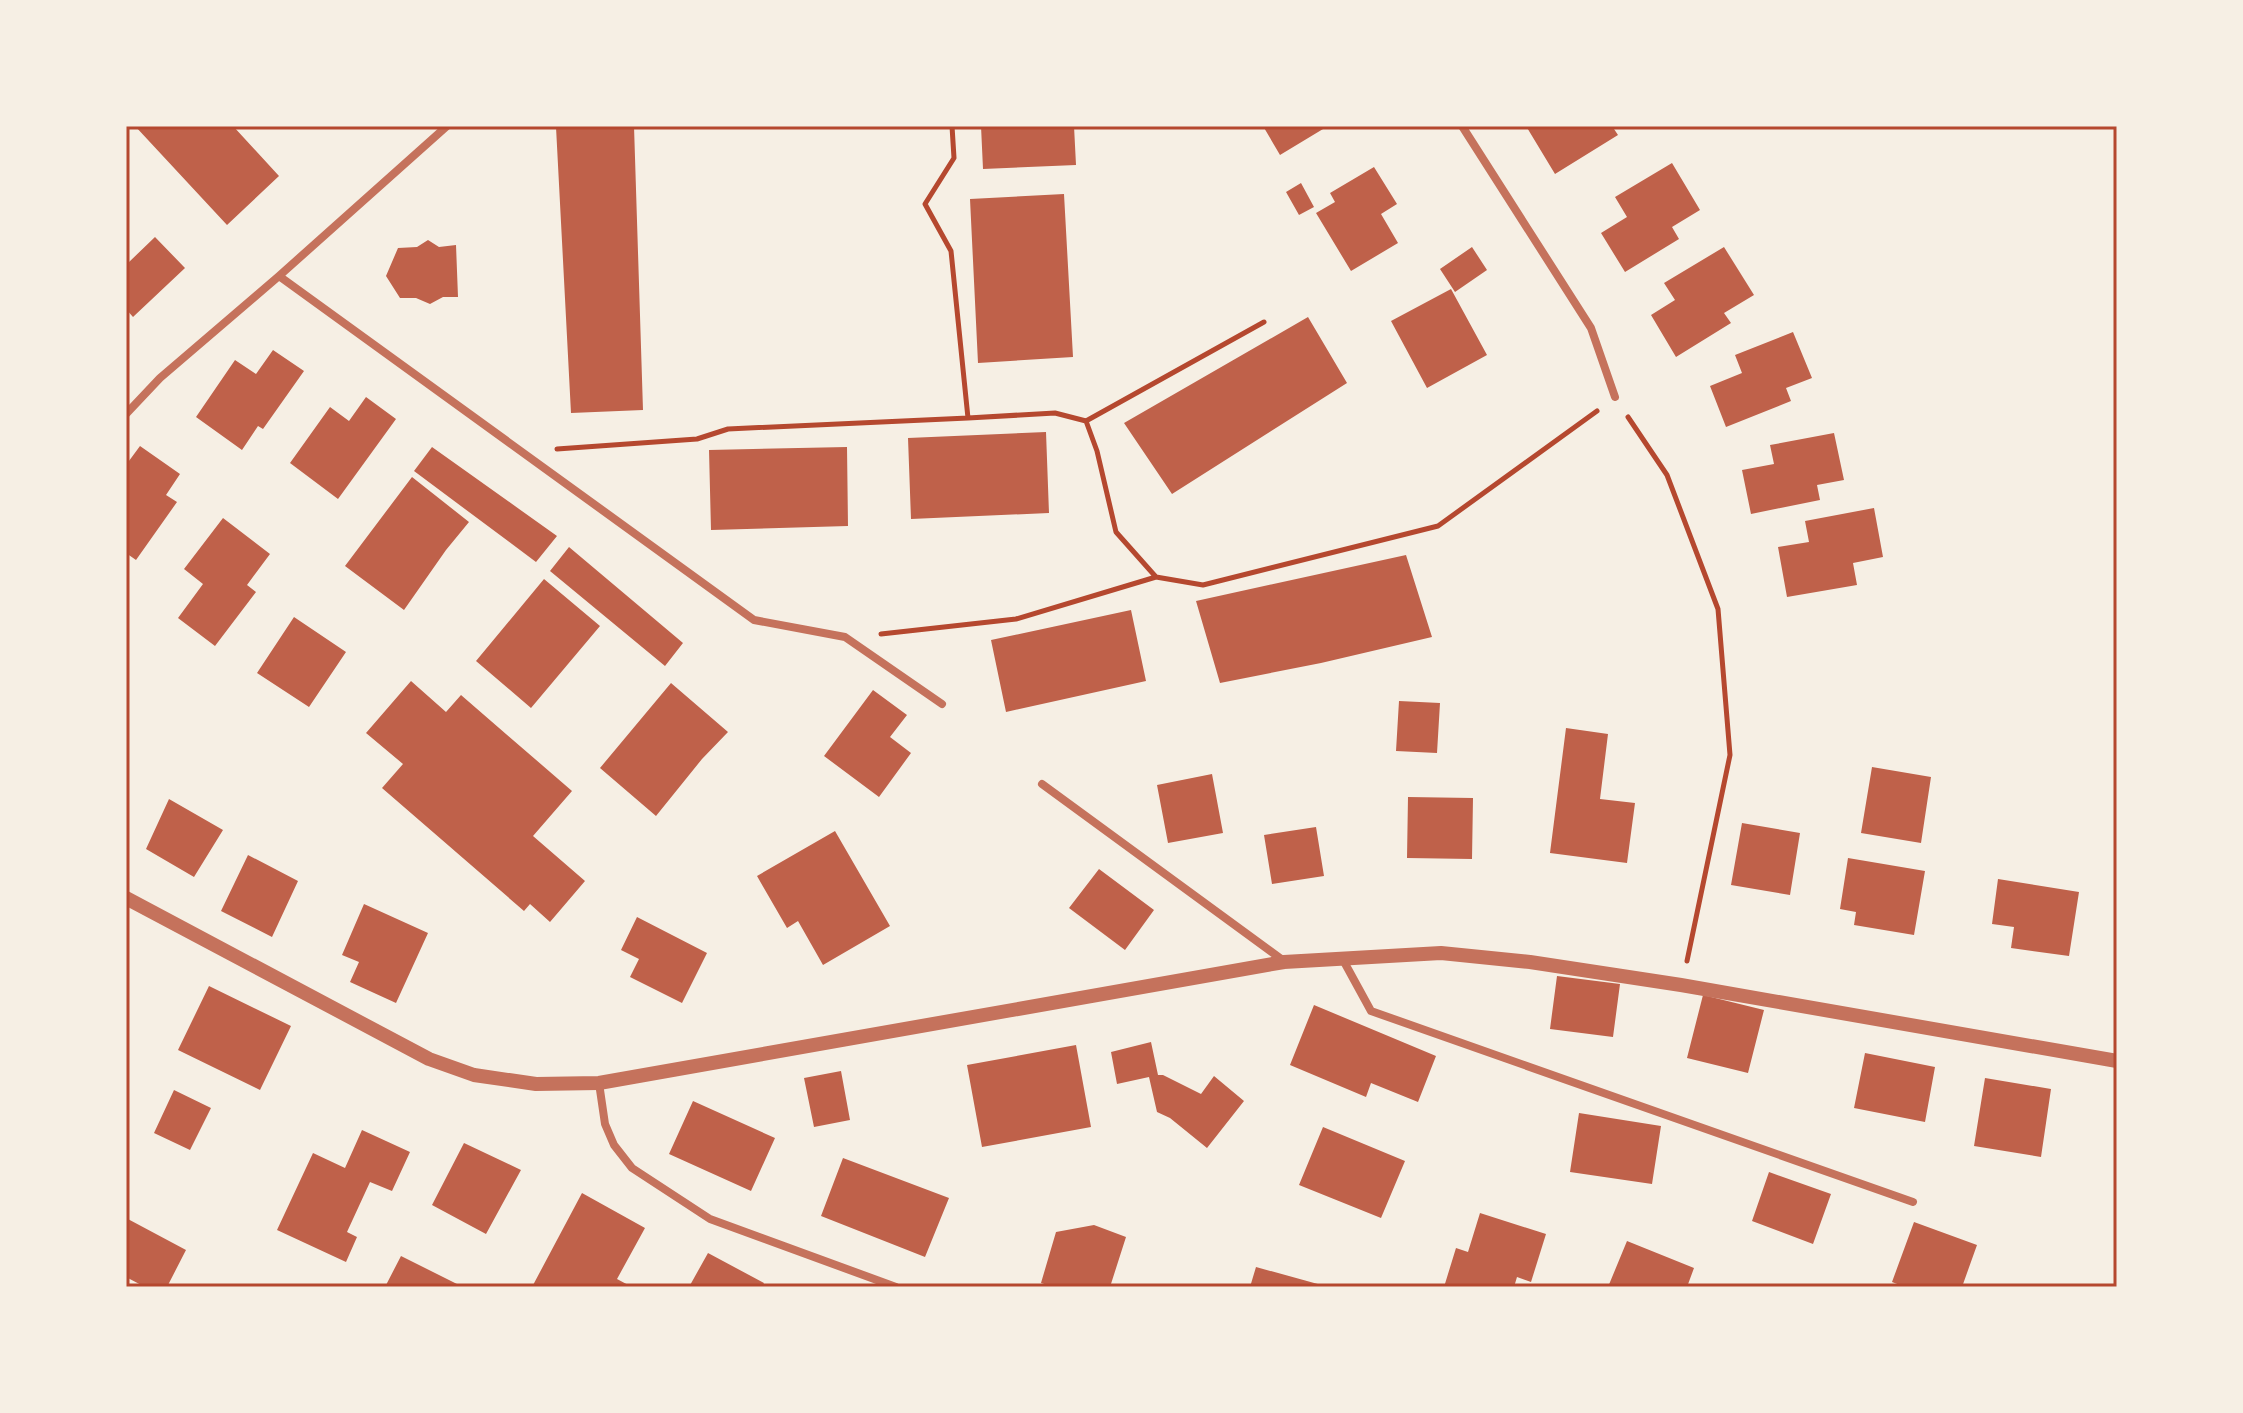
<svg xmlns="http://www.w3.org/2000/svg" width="2243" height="1413" font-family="Barlow,sans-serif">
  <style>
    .building { fill: #bf614a }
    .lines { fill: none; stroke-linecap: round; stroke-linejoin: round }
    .path { stroke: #b5482f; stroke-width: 5 }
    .minor { stroke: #c5725c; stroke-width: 8 }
    .tertiary { stroke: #c5725c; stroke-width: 14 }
    .neatline { fill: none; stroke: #b5482f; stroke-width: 3 }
  </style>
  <rect width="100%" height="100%" fill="#f6efe4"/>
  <!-- building -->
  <path class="building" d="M135 126H233L279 176 227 225Z
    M634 126 643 410 571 413 556 127Z
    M981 126H1074L1076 165 983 169Z
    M1263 126H1328L1280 155Z
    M1526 126H1612L1618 135 1555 174Z
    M1672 163 1700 210 1672 227 1679 239 1625 272 1601 233 1627 217 1615 197Z
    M1374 167 1397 204 1381 214 1398 243 1351 271 1316 213 1335 202 1330 193Z
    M1301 183 1314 207 1299 215 1286 192Z
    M1064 194 1073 357 978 363 970 199Z
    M155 237 185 268 133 317 126 309V261L128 263Z
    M428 240 439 247 456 245 458 297H443L430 304 416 298H400L386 276 398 248 417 247Z
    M1472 247 1487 270 1455 292 1440 269Z
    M1724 247 1754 295 1724 313 1731 323 1676 357 1651 315 1675 300 1664 283Z
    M1451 289 1487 355 1427 388 1391 321Z
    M1308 317 1347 383 1172 494 1124 423Z
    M1793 332 1812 378 1786 388 1791 401 1726 427 1710 386 1742 373 1735 355Z
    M273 350 304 371 263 429 258 426 242 450 196 417 235 360 256 374Z
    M366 397 396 419 338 499 290 463 330 407 349 421Z
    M1046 432 1049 513 911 519 908 438Z
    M1834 433 1844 480 1817 485 1820 500 1751 514 1742 470 1774 464 1770 445Z
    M140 446 180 474 166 495 177 502 136 560 126 553V465Z
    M432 447 557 536 536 562 414 471Z
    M847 447 848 526 711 530 709 450Z
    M412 477 469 522 446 550 404 610 345 566Z
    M1874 508 1883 557 1853 563 1857 585 1787 597 1778 547 1809 542 1805 521Z
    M223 518 270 554 247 585 256 592 215 646 178 618 203 584 184 569Z
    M569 547 683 643 665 666 550 571Z
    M1406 555 1432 637 1321 663 1220 683 1196 601Z
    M544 579 600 626 531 708 476 661Z
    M1131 610 1146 681 1006 712 991 640Z
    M294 617 346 652 309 707 257 673Z
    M411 681 446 712 461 695 572 791 533 836 585 881 550 922 530 904 524 911 382 788 403 764 366 733Z
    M671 683 728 732 702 759 656 816 600 768Z
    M873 690 907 715 890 737 911 753 879 797 824 756Z
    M1399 701 1440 703 1437 753 1396 751Z
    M1566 728 1608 734 1600 799 1635 803 1627 863 1550 853Z
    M1872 767 1931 777 1921 843 1861 833Z
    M1212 774 1223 833 1168 843 1157 785Z
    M1408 797 1473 798 1472 859 1407 858Z
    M169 799 223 830 194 877 146 849Z
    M1742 823 1800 833 1790 895 1731 885Z
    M1316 827 1324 876 1272 884 1264 835Z
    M835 831 890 926 823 965 798 921 787 928 757 876Z
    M248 855 298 881 272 937 221 911Z
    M1848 858 1925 871 1914 935 1854 925 1856 912 1840 909Z
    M1099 869 1154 910 1125 950 1069 908Z
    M1998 879 2079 892 2069 956 2011 948 2014 927 1992 924Z
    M364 904 428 933 396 1003 350 982 359 962 342 955Z
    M637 917 707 953 682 1003 630 977 639 959 621 950Z
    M1557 976 1620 984 1613 1037 1550 1029Z
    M209 986 291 1026 260 1090 178 1050Z
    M1703 995 1764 1010 1748 1073 1687 1058Z
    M1314 1005 1436 1056 1418 1102 1371 1083 1366 1097 1290 1065Z
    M1151 1042 1158 1075H1163L1201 1094 1214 1076 1244 1101 1207 1148 1170 1118 1157 1112 1149 1077 1117 1084 1111 1052Z
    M1076 1045 1091 1127 982 1147 967 1065Z
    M1865 1053 1935 1067 1925 1122 1854 1108Z
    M841 1071 850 1120 814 1127 804 1078Z
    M1985 1078 2051 1089 2041 1157 1974 1146Z
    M174 1090 211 1108 190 1150 154 1133Z
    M693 1101 775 1138 751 1191 669 1154Z
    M1579 1113 1661 1126 1652 1184 1570 1172Z
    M1323 1127 1405 1161 1381 1218 1299 1185Z
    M362 1130 410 1152 392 1191 370 1182 347 1232 357 1237 346 1262 277 1230 313 1153 345 1168Z
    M464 1143 521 1170 486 1234 432 1205Z
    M843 1158 949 1198 925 1257 821 1216Z
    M1769 1172 1831 1194 1813 1244 1752 1221Z
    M582 1193 645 1228 617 1279 632 1287H532Z
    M1480 1213 1546 1234 1531 1282 1517 1277 1514 1287H1444L1456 1248 1468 1252Z
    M126 1218 186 1250 167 1287H145L126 1277Z
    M1914 1222 1977 1245 1962 1287H1905L1892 1282Z
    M1094 1225 1126 1237 1110 1287H1054L1041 1283 1056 1232Z
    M1627 1241 1694 1268 1687 1287H1608Z
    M708 1253 764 1283 762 1287H689Z
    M401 1256 459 1285 458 1287H385Z
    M1256 1267 1325 1286 1324 1287H1250Z"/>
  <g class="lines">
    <!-- path -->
    <path class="path" d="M1628 417 1667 475 1718 609 1730 755 1687 961
      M968 418 1055 413 1086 421 1097 451 1116 532 1156 577 1203 585 1438 526 1597 411
      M1086 421 1264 322
      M557 449 697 439 728 429 968 418 951 251 925 204 954 158 952 126
      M881 634 1016 619 1156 577"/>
    <!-- minor -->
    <path class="minor" d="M1462 126 1591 328 1615 397
      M279 276 754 620 845 637 942 704
      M126 414 160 378 279 276 447 126
      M1042 784 1284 961
      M1342 958 1371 1011 1913 1202
      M599 1083 605 1124 614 1145 632 1168 710 1219 896 1287"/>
    <!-- tertiary -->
    <path class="tertiary" d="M126 898 429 1059 474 1075 536 1084 599 1083 1284 962 1441 953 1530 962 1681 985 2117 1061"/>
  </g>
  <!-- border -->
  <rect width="2243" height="1413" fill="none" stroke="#f6efe4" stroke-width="256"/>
  <rect x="128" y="128" width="1987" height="1157" class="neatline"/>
</svg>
